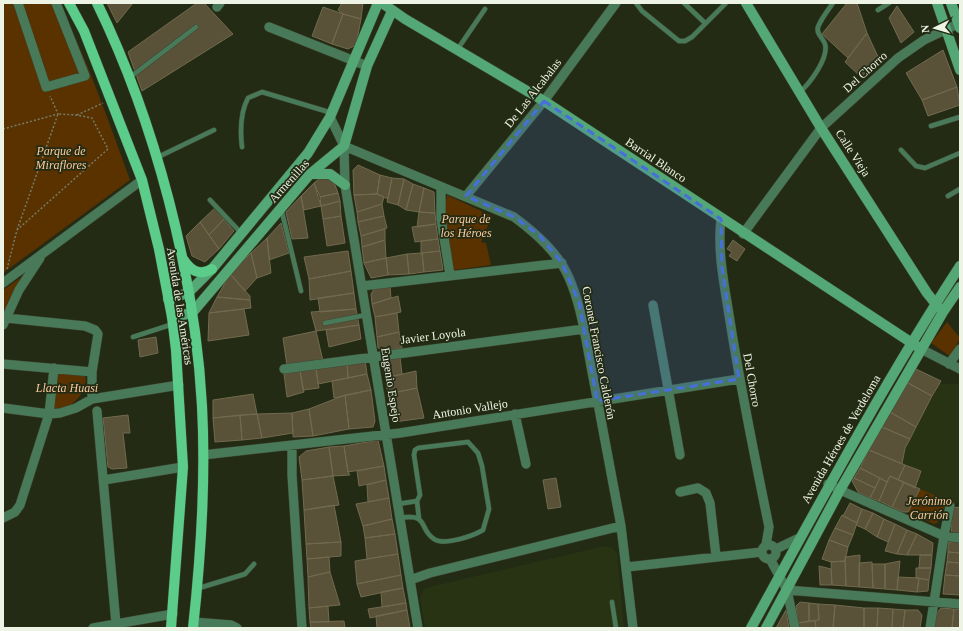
<svg xmlns="http://www.w3.org/2000/svg" width="963" height="631" font-family="'Times New Roman',serif">
  <style>
    .built { fill: #283314 }
    .green { fill: #5a3200 }
    .building { fill: #595238; stroke: #716a4e }
    .lines { fill: none; stroke-linecap: round; stroke-linejoin: round }
    .lane-casing { stroke: #3f4731; stroke-width: 5.5 }
    .street-casing { stroke: #3f4731; stroke-width: 10 }
    .secondary-casing { stroke: #3f4731; stroke-width: 11 }
    .primary-casing { stroke: #3f4731; stroke-width: 11 }
    .path { stroke: #757c69; stroke-width: 1.5; stroke-dasharray: 2 2; stroke-linecap: butt }
    .lane { stroke: #487a5a; stroke-width: 4.5 }
    .street { stroke: #487a5a; stroke-width: 9 }
    .secondary { stroke: #54a875; stroke-width: 10 }
    .primary { stroke: #5ccc8a; stroke-width: 10 }
    .marked { fill: #476fdb; fill-opacity: 0.2; stroke: #476fdb; stroke-width: 3; stroke-dasharray: 8 5; stroke-linejoin: round }
    .labels { text-anchor: middle; stroke-width: 3.5; stroke-linejoin: round; paint-order: stroke }
    .street-label { font-size: 12px; fill: #eef4e5; stroke: #232b14 }
    .park-label { font-size: 12px; font-style: italic; fill: #fccb9d; stroke: #232b14 }
  </style>
  <rect width="100%" height="100%" fill="#232b14"/>
  <!-- built -->
  <path class="built" d="M939 384H960V503L953 504 915 487 921 471 902 464 905 448Z
    M605 546 612 548 617 553 624 628H425L420 597 423 590 429 587Z"/>
  <!-- green -->
  <path class="green" d="M3 3H58C88 60 108 120 130 180L3 273Z
    M447 195 492 216 481 242 486 243 491 265 454 270 444 218Z
    M23 276 3 315V290Z
    M947 322 960 338 951 357 931 343Z
    M55 373 84 376 86 379C85 391 77 403 65 408 61 410 54 410 50 410Z
    M920 489 948 501 937 523 934 524 908 512Z"/>
  <!-- building -->
  <path class="building" d="M107 3H133L117 23Z
    M197 3H204L233 34 142 91 128 52Z
    M342 3H363L361 19 343 14 338 10Z
    M847 3H857L867 33 848 58 822 34Z
    M897 6 914 32 901 43 889 18Z
    M323 7 343 14 332 44 312 36Z
    M343 14 361 19 356 45 348 49 332 44Z
    M867 33 880 61 861 77 845 62Z
    M943 50 957 87 922 100 906 73Z
    M957 87 960 105 928 116 922 100Z
    M358 165 380 175 377 194 354 195 353 170Z
    M380 175 392 178 388 199 377 194Z
    M327 178 335 185 338 193 320 197 314 183 319 179Z
    M392 178 404 179 398 205 387 202Z
    M404 179 413 184 406 210 398 205Z
    M314 183 321 206 304 210 301 196Z
    M413 184 424 188 419 212 406 210Z
    M424 188 434 192 435 213 419 212Z
    M338 193 340 201 321 206 320 197Z
    M377 194 384 197 382 204 357 212 354 195Z
    M301 196 308 238 292 239 286 212Z
    M340 201 341 216 323 219 321 206Z
    M382 204 384 216 358 222 357 212Z
    M215 208 224 219 209 235 200 222Z
    M419 212 435 213 436 224 417 227Z
    M341 216 345 243 327 246 323 219Z
    M384 216 387 228 361 236 358 222Z
    M224 219 234 231 219 249 209 235Z
    M200 222 219 249 205 262 192 256 186 236Z
    M281 223 289 253 269 260 267 238Z
    M436 224 438 239 415 242 412 227Z
    M385 229V240L362 247 361 236Z
    M267 238 271 273 257 278 251 253Z
    M438 239 440 251 421 253V241Z
    M385 240 386 258 364 263 362 247Z
    M733 240 745 249 737 261 729 256 732 252 727 249Z
    M348 251 351 271 309 279 304 257Z
    M440 251 443 270 424 272 422 253Z
    M251 253 257 278 245 291 230 274Z
    M422 253 424 272 409 274 407 254Z
    M407 254 409 274 388 275 386 258Z
    M386 258 388 275 371 278 364 263Z
    M351 271 354 293 310 300 309 279Z
    M230 274 250 296V300L217 297Z
    M390 287 391 298 372 304 371 294 374 289Z
    M354 293 356 309 320 312 318 298Z
    M398 296 401 312 375 317 372 304Z
    M217 297 250 300 251 308 209 313Z
    M244 309 249 335 208 341 209 313Z
    M356 309 359 325 316 331 311 312Z
    M397 313 399 332 377 337 375 317Z
    M359 325 361 339 329 347 326 330Z
    M316 331 323 361 287 366 283 338Z
    M399 332 402 348 386 351 378 348 377 337Z
    M156 337 158 353 140 357 138 340Z
    M400 357 402 374 385 378 382 361Z
    M365 359 367 374 348 378 347 363Z
    M347 363 348 378 318 384 316 369Z
    M316 369 319 388 303 390 300 371Z
    M916 369 941 381 932 396 908 383Z
    M300 371 304 392 287 397 284 374Z
    M416 371 417 388 388 394 385 378Z
    M367 374 371 390 334 398 332 381Z
    M908 383 932 396 916 427 890 412Z
    M417 388 424 418 394 422 388 394Z
    M371 390 375 421 373 427 349 429 345 395Z
    M253 394 257 414 213 418V400Z
    M345 395 349 429 313 436 309 409Z
    M309 409 313 436 293 437 292 413Z
    M890 412 916 427 910 439 882 427Z
    M292 413 293 433 262 438 257 414Z
    M257 414 262 438 242 440 240 415Z
    M128 415 130 433H123L127 468 112 469 108 467 103 418Z
    M240 415 242 440 215 442 213 418Z
    M882 427 910 439 905 448 902 464 869 450Z
    M378 440 384 466 348 472 344 446Z
    M344 446 348 472 350 475 333 476 329 447Z
    M329 447 333 476 302 480 299 457 306 451Z
    M869 450 905 465 898 480 890 476 887 482 860 468Z
    M905 465 921 471 915 488 898 480Z
    M384 466 386 480 359 486 357 471Z
    M860 468 880 478 875 488 854 478Z
    M333 476 339 505 304 510 302 480Z
    M890 476 904 482 892 507 879 501Z
    M556 478 561 507 548 509 543 480Z
    M854 478 875 488 870 498 858 492 852 481Z
    M880 478 887 482 879 501 870 498Z
    M386 480 389 498 368 502 367 485Z
    M904 482 920 489 908 512H903L892 507Z
    M389 498 392 519 363 526 356 504Z
    M850 503 862 509 857 523 843 516Z
    M334 505 341 542 306 544 304 510Z
    M960 507V534L952 533 951 529 952 508Z
    M862 509 873 513 865 529 856 525Z
    M873 513 884 519 877 537 865 529Z
    M842 515 857 523 853 535 835 528Z
    M392 519 395 534 365 538 363 526Z
    M884 519 895 524 888 542 877 537Z
    M895 524 907 530 897 554 885 551Z
    M835 528 853 535 848 547 829 540Z
    M907 530 917 534 907 555 897 554Z
    M395 534 398 554 367 559 365 538Z
    M917 534 933 543 932 555H907Z
    M829 540 848 547 845 561 831 562 822 559Z
    M955 541H960V553L948 552V543Z
    M341 542V556L307 559 306 544Z
    M948 552 960 553V563L947 562Z
    M398 554 401 575 357 584 355 561Z
    M860 555 859 587 846 586 845 557Z
    M920 555H932L931 568H919Z
    M329 557 330 572 308 577 307 559Z
    M845 561 846 586 832 585 831 562Z
    M900 561 897 590 885 589V564Z
    M872 562 873 588 859 587V563Z
    M947 562 960 563V576L945 575Z
    M872 564H885V589L873 588Z
    M819 566 831 569 832 585H820Z
    M916 568H931L929 580 916 578Z
    M330 572 340 605 309 608 308 577Z
    M401 575 403 588 361 597 357 584Z
    M945 575 960 576V595L943 594Z
    M898 577 919 578 917 592 897 590Z
    M919 578 929 580 928 591 917 592Z
    M403 588 406 603 382 607 381 592Z
    M800 602 809 603V621L798 623 796 606Z
    M406 603 407 610 370 618 368 609Z
    M809 603 818 604 819 620 809 621Z
    M818 604 835 605 833 628H816L815 621 819 620Z
    M835 605 864 608V628H833Z
    M328 606 329 622H310L309 608Z
    M864 608H878L877 628H864Z
    M878 608 893 609 892 628H877Z
    M941 608 954 609 952 628H934L936 614Z
    M893 609 905 610 903 628H892Z
    M954 609H960V628H952Z
    M407 610 410 628H377L376 616Z
    M786 610 789 628H776Z
    M905 610H918L922 615 920 628H903Z
    M344 621 345 628H311L310 622Z
    M815 621 816 628H799L798 623Z"/>
  <g class="lines">
    <!-- lane casing -->
    <g class="lane-casing">
      <path id="lane" d="M636 3 642 11 679 41H685L692 37 726 3
        M684 3 705 23
        M878 10 889 3
        M457 50 485 9
        M129 78 196 27
        M800 92C810 83 829 58 825 44 823 38 816 34 818 27 821 19 828 10 833 3
        M931 126 960 117
        M242 147C240 130 240 113 248 98L262 92 332 113
        M901 150 916 166 925 168 960 153
        M156 158 214 130
        M948 196 960 189
        M210 200 242 234
        M281 208 301 291
        M325 323 366 315
        M133 337 173 324
        M417 501 419 519
        M398 504 417 501 420 495 414 455 415 450 418 448 468 442 478 453 482 466 489 509 483 530C473 536 444 546 434 539 418 529 430 513 400 518
        M196 589 245 574 254 564
        M612 602 616 628"/>
    </g>
    <!-- street casing -->
    <g class="street-casing">
      <path id="street" d="M18 3 46 87 85 76 56 3
        M217 7 220 3
        M269 27 367 66
        M330 117 344 146 345 185 418 628
        M344 146 514 217C560 251 573 273 584 329L621 526 633 628
        M441 188V219L450 275
        M466 196 544 101 616 3
        M721 219C717 253 725 288 730 321 741 390 755 459 769 527L766 545
        M743 234 821 128 898 58 924 40 960 23
        M3 283 142 180
        M362 286 562 263
        M653 305 680 455
        M6 318 85 326 95 330 98 334 92 372V399
        M3 325 19 290 40 258
        M921 349 960 369
        M3 364 92 372
        M949 364 960 349
        M284 369 584 329
        M3 408 49 414 60 413 76 408 92 399 179 385
        M97 411 116 624
        M515 414 526 464
        M292 446V475L302 628
        M203 455 400 433 739 379
        M104 480 183 467
        M828 484 840 490 944 536 930 628
        M680 492 698 488 706 493 710 503 716 556
        M950 506 944 536 960 538
        M3 518 15 512 20 505 49 414 54 368
        M762 552a7 7 0 1 1 14 0a7 7 0 1 1-14 0Z
        M776 549 799 538
        M770 559 787 590 795 628
        M627 567 762 552
        M410 580 430 573 621 526
        M787 590 960 604
        M194 622 231 625 237 628
        M93 628 173 614"/>
    </g>
    <!-- secondary casing -->
    <g class="secondary-casing">
      <path id="secondary" d="M382 3 405 19 544 101 921 349
        M746 3 821 128 927 293 939 308
        M937 3 960 70
        M951 3 960 28
        M310 174H330L345 185
        M168 299 188 293 212 269 308 153 330 117 378 3
        M172 317 192 313 310 174 344 146 367 66 392 11
        M751 628C818 506 884 383 960 266
        M766 628 840 490 943 312 960 287"/>
    </g>
    <!-- primary casing -->
    <g class="primary-casing">
      <path id="primary" d="M69 3 84 31 142 180 159 249 172 317 176 350 183 467 171 628
        M97 3C155 122 195 274 202 406 206 480 201 555 193 628
        M183 259C191 271 199 276 212 269"/>
    </g>
    <!-- path -->
    <path class="path" d="M77 115 103 103
      M3 129 58 114 50 96
      M7 269 17 230 108 149 92 118 76 115 58 114 17 230"/>
    <!-- lane -->
    <use href="#lane" class="lane"/>
    <!-- street -->
    <use href="#street" class="street"/>
    <!-- secondary -->
    <use href="#secondary" class="secondary"/>
    <!-- primary -->
    <use href="#primary" class="primary"/>
  </g>
  <!-- marked area -->
  <path class="marked" d="M544 101 721 219 722 267 739 379 597 401 579 303 562 263 539 235 514 217 466 196Z"/>
  <g class="labels">
    <!-- street labels -->
    <g class="street-label">
      <text transform="translate(865 72) rotate(-42)" y="4">Del Chorro</text>
      <text transform="translate(533 93) rotate(-52)" y="4">De Las Alcabalas</text>
      <text transform="translate(853 153) rotate(57)" y="4">Calle Vieja</text>
      <text transform="translate(656 160) rotate(34)" y="4">Barrial Blanco</text>
      <text transform="translate(289 181) rotate(-48)" y="4">Armenillas</text>
      <text transform="translate(180 306) rotate(81)" y="4">Avenida de las Américas</text>
      <text transform="translate(433 336) rotate(-7)" y="4">Javier Loyola</text>
      <text transform="translate(599 353) rotate(79)" y="4">Coronel Francisco Calderón</text>
      <text transform="translate(752 380) rotate(80)" y="4">Del Chorro</text>
      <text transform="translate(391 385) rotate(81)" y="4">Eugenio Espejo</text>
      <text transform="translate(470 409) rotate(-9)" y="4">Antonio Vallejo</text>
      <text transform="translate(841 439) rotate(-60)" y="4">Avenida Héroes de Verdeloma</text>
    </g>
    <!-- park labels -->
    <g class="park-label">
      <text x="61" y="155">Parque de<tspan x="61" dy="14">Miraflores</tspan></text>
      <text x="466" y="223">Parque de<tspan x="466" dy="14">los Héroes</tspan></text>
      <text x="67" y="392">Llacta Huasi</text>
      <text x="929" y="505">Jerónimo<tspan x="929" dy="14">Carrión</tspan></text>
    </g>
  </g>
  <!-- border -->
  <rect width="963" height="631" fill="none" stroke="#eef4e5" stroke-width="8"/>
  <!-- north arrow -->
  <g transform="translate(935 28) rotate(265)" stroke="#232b14" stroke-width="3" paint-order="stroke">
  <path d="M0-3L7 15L0 10L-7 15Z" fill="#eef4e5"/>
  <text y="-6" font-size="11" font-weight="bold" text-anchor="middle" fill="#eef4e5">N</text>
  </g>
</svg>
